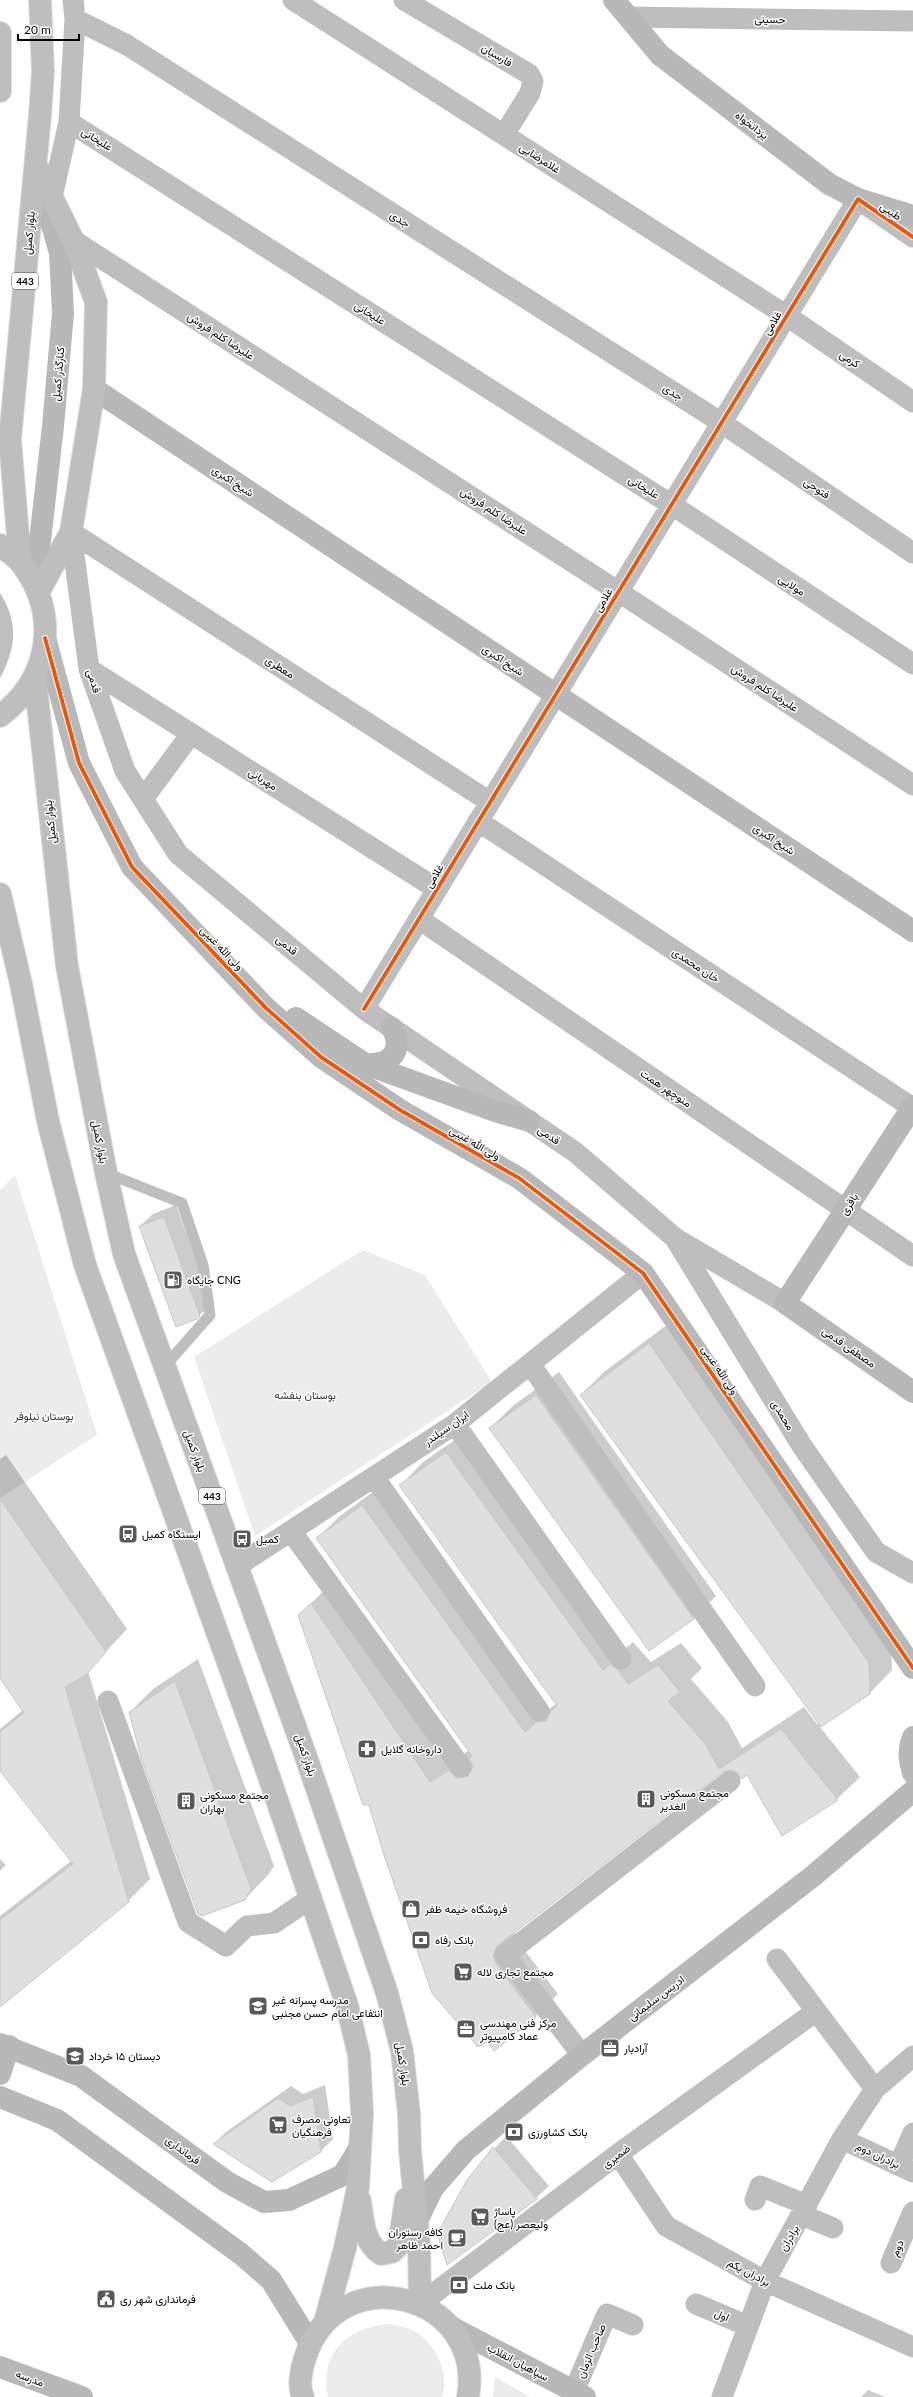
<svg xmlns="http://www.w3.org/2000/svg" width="913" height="2397" font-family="Lato,Vazirmatn,sans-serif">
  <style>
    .green { fill: #ececec }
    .water { fill: #bfbfbf }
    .shadow { fill: #0003 }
    .building { fill: #dfdfdf; stroke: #c7c7c7 }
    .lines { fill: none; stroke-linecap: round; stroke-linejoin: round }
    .primary-casing { stroke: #dbdbdb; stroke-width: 24 }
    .lane { stroke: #bebebe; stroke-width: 11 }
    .street { stroke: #bebebe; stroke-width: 21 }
    .secondary { stroke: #b8b8b8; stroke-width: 22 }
    .primary { stroke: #bebebe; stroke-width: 22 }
    .cycleway-casing { stroke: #fff; stroke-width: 6 }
    .cycleway { stroke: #e8590c; stroke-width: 4 }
    .labels { text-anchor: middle; stroke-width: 3; stroke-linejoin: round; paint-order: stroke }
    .shield { fill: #fff; stroke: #4c4c4c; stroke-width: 1 }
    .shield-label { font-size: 10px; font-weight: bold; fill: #000 }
    .street-label { font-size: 11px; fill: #000; stroke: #fff }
    .poi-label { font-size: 11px; fill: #000; stroke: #fff; text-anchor: start }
    .park-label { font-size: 11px; fill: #333; stroke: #fff }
  </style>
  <rect width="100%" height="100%" fill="#fff"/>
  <!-- green -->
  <path class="green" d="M15 1175 97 1435 0 1498V1190Z
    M363 1250 425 1275 492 1382 255 1536 194 1357Z
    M388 2324C394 2325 401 2326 407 2328 433 2337 451 2371 442 2397H328C319 2353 347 2328 388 2324Z
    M495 2377 525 2394 529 2397H493Z"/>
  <!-- water -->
  <path class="water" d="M0 593C19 623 16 648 0 678Z"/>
  <!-- shadow -->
  <path class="shadow" d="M176 1205 212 1303 196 1319 140 1226 153 1214Z
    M672 1321 891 1640 892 1670 869 1694 820 1727 860 1777 837 1799 735 1769 722 1771 516 1930 515 1933 519 1943 558 1994 535 2017 370 1804 299 1615 334 1581 453 1761 469 1750 317 1538 340 1516 385 1483 548 1710 557 1703 401 1485 423 1462 469 1430 626 1648 633 1642 651 1662 681 1643 702 1668 691 1679 728 1722 742 1748 804 1707 817 1724 819 1722 581 1395 604 1372Z
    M559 1372 716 1596 693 1619 490 1428 514 1405Z
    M6 1455 127 1629 88 1671 150 1879 128 1901 0 2005V1916L71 1861 0 1766V1729L23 1710 0 1677V1459Z
    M198 1659 274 1866 268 1875 245 1899 130 1712 153 1689Z
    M0 1859 6 1865 0 1871Z
    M325 2085 333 2139 321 2151 214 2144 226 2132 291 2086 303 2094Z
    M506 2136 549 2186 536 2198 467 2180Z
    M868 2390 885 2397H861Z"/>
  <!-- building -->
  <path class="building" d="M164 1217 200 1316 197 1319 176 1327 139 1226Z
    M649 1343 869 1663 870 1694 821 1727 580 1395Z
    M536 1395 694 1619 649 1651 489 1428Z
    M446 1452 603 1670 610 1664 618 1670 628 1684 658 1665 680 1692 668 1701 706 1745 719 1769 781 1729 838 1800 782 1836 747 1775 742 1779 734 1770 723 1772 497 1946 493 1956 497 1965 536 2017 494 2051 487 2042 478 2047 432 1993 385 1858 369 1805H363L298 1615 311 1603 430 1782 449 1770 456 1778 468 1776 473 1766 469 1758 472 1756 316 1538 362 1505 525 1732 536 1722 546 1721 551 1711 557 1706 399 1485Z
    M0 1499 106 1652 86 1675 65 1687 129 1902 0 2007V1920L73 1864 0 1771V1732L24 1713 0 1678Z
    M175 1681 251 1889 245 1900 202 1916 198 1914 142 1761 129 1712Z
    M313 2097 321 2152 272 2182 213 2144 278 2098 290 2106Z
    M493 2147 537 2199 447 2265 437 2234 467 2180Z"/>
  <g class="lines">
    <!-- primary casing -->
    <g class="primary-casing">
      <path id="primary" d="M0 33V91
        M36 165 73 240 96 302 94 389 71 532 38 593
        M0 545C7 551 15 556 21 563 60 614 51 678 0 716
        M20 562 10 439 40 115 43 71 40 0
        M35 678 67 966 106 1173 124 1254 305 1754 387 1993 402 2051 409 2114 410 2150 419 2243 420 2304
        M0 894 21 984 48 1121 85 1265 266 1768 347 2005 359 2055 362 2113 358 2188 345 2248 325 2322
        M360 2201C363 2220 363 2242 381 2254L392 2252 399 2245 406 2199
        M303 2397C298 2387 301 2369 305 2358 338 2255 486 2294 468 2397"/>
    </g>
    <!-- lane -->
    <path class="lane" d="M106 1173 182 1203 203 1265 210 1315 165 1366"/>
    <!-- street -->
    <path class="street" d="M293 0 787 316 913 402
      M404 0 529 74 533 81 530 93 504 135
      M628 17 913 21
      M75 19 127 45 722 423 913 553
      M69 122 672 505 913 664
      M52 197 69 122 75 19 73 0
      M73 240 619 592 913 785
      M71 532 89 669 125 771 178 854 364 1009 575 1152 675 1238 785 1303
      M71 532 490 802
      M89 669 437 889
      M143 799 191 734
      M478 821 913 1108
      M419 919 913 1256
      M364 1009 858 199 913 237
      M676 1240 802 1446 876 1552 913 1573
      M530 1364 755 1686
      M455 1424 621 1659
      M374 1477 539 1711
      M291 1531 461 1767
      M237 1566 455 1424 643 1273
      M108 1701 188 1922 226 1946 247 1926 274 1923 311 1898
      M777 1959 875 2089
      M582 2055 505 1955 730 1781
      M842 2139 913 2172
      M618 2154 666 2226 765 2281 913 2347
      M899 2165 913 2133
      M755 2200 760 2186 807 2205
      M802 2215 833 2228
      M891 2263 913 2212
      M420 2304 618 2154 815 2012
      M696 2304 748 2326
      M574 2391 607 2314 633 2325
      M722 2397 765 2281 842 2139 875 2089 913 2056"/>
    <!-- secondary -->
    <path class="secondary" d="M614 0 660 55 829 184 858 199 913 216
      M94 389 913 931
      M35 585 53 426 63 313 60 253 42 190
      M45 638 79 763 132 867 266 1008 321 1057 400 1110 519 1178 643 1273 913 1668
      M296 1018 365 1064 495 1111 529 1121
      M365 1064C389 1066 405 1052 392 1028
      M913 1106 785 1303 913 1392
      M913 1737C908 1750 909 1760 913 1773
      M0 2044 81 2076 227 2182 264 2202 289 2200 343 2175 360 2147
      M0 2074 9 2046
      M0 2097 57 2120 241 2254 271 2280 310 2343
      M417 2221 433 2188 466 2150 582 2055 813 1876 913 1791
      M451 2327 585 2397
      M0 2367 82 2397"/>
    <!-- primary -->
    <use href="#primary" class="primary"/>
    <!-- cycleway casing -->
    <g class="cycleway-casing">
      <path id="cycleway" d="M45 638 79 763 132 867 266 1008 321 1057 400 1110 519 1178 643 1273 913 1668
        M364 1009 858 199 913 237"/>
    </g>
    <!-- cycleway -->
    <use href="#cycleway" class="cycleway"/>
  </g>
  <!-- icons -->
  <defs>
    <g id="fuel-square" transform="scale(1)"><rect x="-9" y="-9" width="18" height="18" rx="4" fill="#595959" stroke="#fff"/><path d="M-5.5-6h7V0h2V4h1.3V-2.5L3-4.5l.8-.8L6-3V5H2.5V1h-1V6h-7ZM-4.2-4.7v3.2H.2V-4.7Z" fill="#fff"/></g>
    <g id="bus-square" transform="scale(1)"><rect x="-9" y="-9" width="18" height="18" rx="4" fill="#595959" stroke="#fff"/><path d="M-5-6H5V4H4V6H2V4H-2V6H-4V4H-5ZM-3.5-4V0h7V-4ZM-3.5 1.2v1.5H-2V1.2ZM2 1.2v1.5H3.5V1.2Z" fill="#fff"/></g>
    <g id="pharmacy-square" transform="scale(1)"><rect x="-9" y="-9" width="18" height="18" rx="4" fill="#595959" stroke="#fff"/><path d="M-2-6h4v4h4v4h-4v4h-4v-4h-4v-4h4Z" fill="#fff"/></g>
    <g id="building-square" transform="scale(1)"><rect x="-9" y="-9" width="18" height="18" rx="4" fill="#595959" stroke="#fff"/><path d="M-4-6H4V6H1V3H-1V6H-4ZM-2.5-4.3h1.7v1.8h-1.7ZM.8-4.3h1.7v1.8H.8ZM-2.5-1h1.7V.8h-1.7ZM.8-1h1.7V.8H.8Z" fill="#fff"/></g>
    <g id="shop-square" transform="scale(1)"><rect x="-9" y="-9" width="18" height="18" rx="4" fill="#595959" stroke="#fff"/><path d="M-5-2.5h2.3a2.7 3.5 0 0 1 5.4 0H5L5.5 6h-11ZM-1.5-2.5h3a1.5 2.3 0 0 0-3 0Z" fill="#fff"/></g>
    <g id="bank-square" transform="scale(1)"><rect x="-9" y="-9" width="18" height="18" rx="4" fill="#595959" stroke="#fff"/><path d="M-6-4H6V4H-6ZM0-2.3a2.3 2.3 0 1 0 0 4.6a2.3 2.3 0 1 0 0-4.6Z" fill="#fff"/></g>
    <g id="supermarket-square" transform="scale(1)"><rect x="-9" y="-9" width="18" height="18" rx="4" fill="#595959" stroke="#fff"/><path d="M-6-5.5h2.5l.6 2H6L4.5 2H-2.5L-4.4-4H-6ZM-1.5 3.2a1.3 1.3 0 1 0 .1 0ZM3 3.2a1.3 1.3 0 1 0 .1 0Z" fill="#fff"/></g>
    <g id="school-square" transform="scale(1)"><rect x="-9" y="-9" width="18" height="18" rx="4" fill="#595959" stroke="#fff"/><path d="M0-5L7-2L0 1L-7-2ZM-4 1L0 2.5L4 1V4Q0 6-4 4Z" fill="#fff"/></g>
    <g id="office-square" transform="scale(1)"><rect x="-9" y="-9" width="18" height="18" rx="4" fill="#595959" stroke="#fff"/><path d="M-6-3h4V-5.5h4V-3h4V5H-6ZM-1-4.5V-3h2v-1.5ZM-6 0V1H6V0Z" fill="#fff"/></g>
    <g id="cafe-square" transform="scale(1)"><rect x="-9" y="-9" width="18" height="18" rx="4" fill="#595959" stroke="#fff"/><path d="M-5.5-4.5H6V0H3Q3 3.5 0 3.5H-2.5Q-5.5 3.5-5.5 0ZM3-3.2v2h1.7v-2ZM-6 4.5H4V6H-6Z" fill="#fff"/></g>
    <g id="civic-square" transform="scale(1)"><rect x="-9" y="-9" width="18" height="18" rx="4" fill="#595959" stroke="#fff"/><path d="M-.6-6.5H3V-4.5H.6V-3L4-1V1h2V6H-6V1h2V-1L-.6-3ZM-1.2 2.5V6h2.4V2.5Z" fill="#fff"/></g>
  </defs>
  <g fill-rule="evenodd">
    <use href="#fuel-square" x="173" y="1280"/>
    <use href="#bus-square" x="128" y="1534"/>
    <use href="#bus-square" x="242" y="1539"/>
    <use href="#pharmacy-square" x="367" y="1749"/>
    <use href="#building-square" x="646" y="1799"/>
    <use href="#building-square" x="186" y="1801"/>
    <use href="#shop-square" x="411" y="1909"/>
    <use href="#bank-square" x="421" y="1940"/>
    <use href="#supermarket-square" x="463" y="1972"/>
    <use href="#school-square" x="258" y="2006"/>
    <use href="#office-square" x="466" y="2029"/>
    <use href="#office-square" x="610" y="2048"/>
    <use href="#school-square" x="75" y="2056"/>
    <use href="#supermarket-square" x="278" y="2125"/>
    <use href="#bank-square" x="514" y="2132"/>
    <use href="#supermarket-square" x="480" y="2217"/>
    <use href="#cafe-square" x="457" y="2238"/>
    <use href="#bank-square" x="459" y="2285"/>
    <use href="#civic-square" x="106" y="2299"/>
  </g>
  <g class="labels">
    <!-- shield labels -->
    <g class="shield">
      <rect x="12" y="273" width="26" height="16" rx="3"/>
      <rect x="199" y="1488" width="26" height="16" rx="3"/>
    </g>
    <g class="shield-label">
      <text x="25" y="285">443</text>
      <text x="212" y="1500">443</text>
    </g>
    <!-- street labels -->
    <g class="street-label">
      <text transform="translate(770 19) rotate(1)" y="4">حسینی</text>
      <text transform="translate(497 55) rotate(31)" y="4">فارسیان</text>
      <text transform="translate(752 125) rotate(37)" y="4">یزدانخواه</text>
      <text transform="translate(97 139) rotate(32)" y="4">علیخانی</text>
      <text transform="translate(540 158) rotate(33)" y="4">غلامرضایی</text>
      <text transform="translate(891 211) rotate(35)" y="4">طیبی</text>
      <text transform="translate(400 219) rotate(32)" y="4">جدی</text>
      <text transform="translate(29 233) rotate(-85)" y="4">بلوار کمیل</text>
      <text transform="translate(370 313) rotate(32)" y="4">علیخانی</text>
      <text transform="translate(772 323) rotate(-59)" y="4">غلامی</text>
      <text transform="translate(221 336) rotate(33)" y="4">علیرضا کلم فروش</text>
      <text transform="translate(850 359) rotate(34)" y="4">کرمی</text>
      <text transform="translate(58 374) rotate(-85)" y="4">کنارگذر کمیل</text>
      <text transform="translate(673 392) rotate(32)" y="4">جدی</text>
      <text transform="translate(233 481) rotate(33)" y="4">شیخ اکبری</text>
      <text transform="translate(644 487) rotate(32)" y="4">علیخانی</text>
      <text transform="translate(817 488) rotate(34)" y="4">فتوحی</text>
      <text transform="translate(494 511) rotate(33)" y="4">علیرضا کلم فروش</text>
      <text transform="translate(792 585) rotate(33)" y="4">مولایی</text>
      <text transform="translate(603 600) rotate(-59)" y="4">غلامی</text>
      <text transform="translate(503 660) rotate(33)" y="4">شیخ اکبری</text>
      <text transform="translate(280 667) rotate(33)" y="4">معطری</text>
      <text transform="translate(94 681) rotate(72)" y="4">قدمی</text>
      <text transform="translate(765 688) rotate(33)" y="4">علیرضا کلم فروش</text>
      <text transform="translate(263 779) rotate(32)" y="4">مهربانی</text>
      <text transform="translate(50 822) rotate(-96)" y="4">بلوار کمیل</text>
      <text transform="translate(774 839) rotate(33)" y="4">شیخ اکبری</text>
      <text transform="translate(434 876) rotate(-59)" y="4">غلامی</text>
      <text transform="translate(287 945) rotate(40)" y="4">قدمی</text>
      <text transform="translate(222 948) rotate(46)" y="4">ولی الله غیبی</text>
      <text transform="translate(696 965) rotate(33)" y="4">خان محمدی</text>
      <text transform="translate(666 1088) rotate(34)" y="4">منوچهر همت</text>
      <text transform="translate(549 1135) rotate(34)" y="4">قدمی</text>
      <text transform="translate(100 1142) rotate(79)" y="4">بلوار کمیل</text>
      <text transform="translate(475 1143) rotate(30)" y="4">ولی الله غیبی</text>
      <text transform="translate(849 1204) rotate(-57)" y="4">باقری</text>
      <text transform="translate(849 1347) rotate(35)" y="4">مصطفی قدمی</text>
      <text transform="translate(720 1370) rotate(56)" y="4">ولی الله غیبی</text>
      <text transform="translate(783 1415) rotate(58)" y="4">محمدی</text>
      <text transform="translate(446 1428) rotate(-35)" y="4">ایران سیلندر</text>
      <text transform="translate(195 1451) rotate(70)" y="4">بلوار کمیل</text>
      <text transform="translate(306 1755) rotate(71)" y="4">بلوار کمیل</text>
      <text transform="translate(656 1998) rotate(-37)" y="4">ادریس سلیمانی</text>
      <text transform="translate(403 2064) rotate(81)" y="4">بلوار کمیل</text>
      <text transform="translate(183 2150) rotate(36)" y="4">فرمانداری</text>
      <text transform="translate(878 2155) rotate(25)" y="4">برادران دوم</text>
      <text transform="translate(616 2156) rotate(-37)" y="4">ضمیری</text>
      <text transform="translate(789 2238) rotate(-60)" y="4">برادران</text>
      <text transform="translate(897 2248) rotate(-67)" y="4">دوم</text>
      <text transform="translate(749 2272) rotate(28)" y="4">برادران یکم</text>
      <text transform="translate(722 2315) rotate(24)" y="4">اول</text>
      <text transform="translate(591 2351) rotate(-67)" y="4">صاحب الزمان</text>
      <text transform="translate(518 2362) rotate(28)" y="4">سپاهیان انقلاب</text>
      <text transform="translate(30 2378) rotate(20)" y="4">مدرسه</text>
    </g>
    <!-- poi labels -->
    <g class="poi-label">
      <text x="187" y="1284">جایگاه CNG</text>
      <text x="142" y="1538">ایستگاه کمیل</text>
      <text x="256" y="1543">کمیل</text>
      <text x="381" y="1753">داروخانه گلایل</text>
      <text x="660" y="1797">مجتمع مسکونی<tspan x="660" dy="13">الغدیر</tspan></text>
      <text x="200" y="1799">مجتمع مسکونی<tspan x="200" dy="13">بهاران</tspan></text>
      <text x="425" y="1913">فروشگاه خیمه ظفر</text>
      <text x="435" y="1944">بانک رفاه</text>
      <text x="477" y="1976">مجتمع تجاری لاله</text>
      <text x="272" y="2004">مدرسه پسرانه غیر<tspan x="272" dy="13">انتفاعی امام حسن مجنبی</tspan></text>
      <text x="480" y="2027">مرکز فنی مهندسی<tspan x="480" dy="13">عماد کامپیوتر</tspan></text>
      <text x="624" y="2052">آرادبار</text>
      <text x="89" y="2060">دبستان ۱۵ خرداد</text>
      <text x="292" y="2123">تعاونی مصرف<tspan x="292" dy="13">فرهنگیان</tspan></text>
      <text x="528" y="2136">بانک کشاورزی</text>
      <text x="494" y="2215">پاساژ<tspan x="494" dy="13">ولیعصر (عج)</tspan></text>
      <text x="443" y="2236" text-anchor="end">کافه رستوران<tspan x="443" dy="13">احمد ظاهر</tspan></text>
      <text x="473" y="2289">بانک ملت</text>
      <text x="120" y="2303">فرمانداری شهر ری</text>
    </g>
    <!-- park labels -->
    <g class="park-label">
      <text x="305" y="1399">بوستان بنفشه</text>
      <text x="44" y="1420">بوستان نیلوفر</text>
    </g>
  </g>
  <!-- scale -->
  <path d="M18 34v6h61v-6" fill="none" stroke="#000000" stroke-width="2"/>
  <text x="24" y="34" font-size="12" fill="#000000" stroke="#ffffff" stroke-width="3" paint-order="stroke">20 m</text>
</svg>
